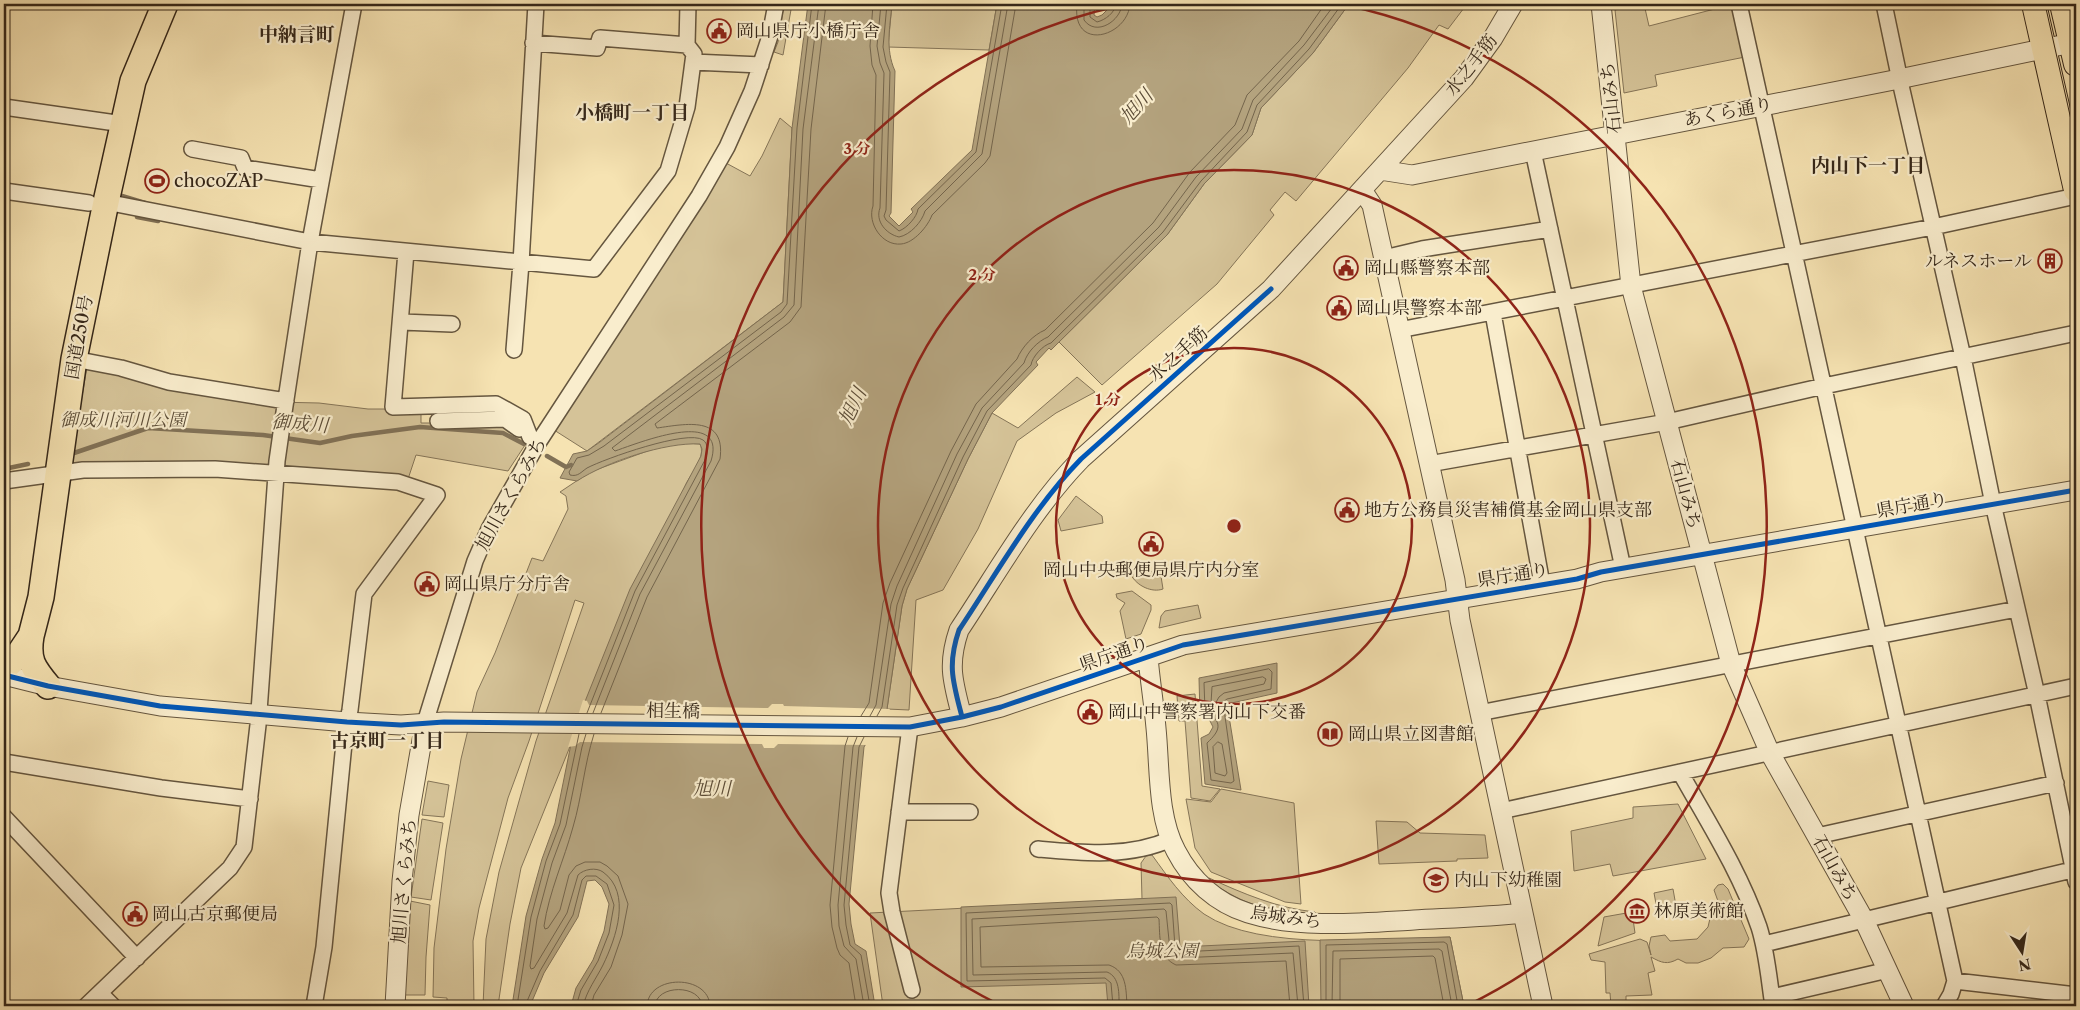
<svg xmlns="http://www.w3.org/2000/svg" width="2080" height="1010" font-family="'Libre Caslon Text','Noto Serif JP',serif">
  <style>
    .green { fill: #d5c398; stroke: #857558 }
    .water { fill: #b4a37e; stroke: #817156 }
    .pier { fill: #f6e3b2 }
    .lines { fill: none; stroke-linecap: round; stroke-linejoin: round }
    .shore { stroke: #74654c; stroke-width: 1 }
    .stream { stroke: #817156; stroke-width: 4.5 }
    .minor-casing { stroke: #65563f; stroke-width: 18 }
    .tertiary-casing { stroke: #65563f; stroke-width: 21 }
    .primary-casing { stroke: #352719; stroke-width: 26 }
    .trunk-casing { stroke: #352719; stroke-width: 28 }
    .minor { stroke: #f9edcd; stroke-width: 15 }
    .tertiary { stroke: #f9edcd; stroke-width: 19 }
    .primary { stroke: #f6e3b2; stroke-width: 24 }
    .trunk { stroke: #f6e3b2; stroke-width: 25 }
    .tram { stroke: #352719; stroke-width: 1 }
    .cycleway-casing { stroke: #f9edcd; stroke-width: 8 }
    .cycleway { stroke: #0057b8; stroke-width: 5 }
    .ring { fill: none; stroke: #8f2418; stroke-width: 2.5 }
    .labels { text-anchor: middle; stroke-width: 4.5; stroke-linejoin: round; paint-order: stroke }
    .poi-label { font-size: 18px; fill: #352719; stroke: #f9edcd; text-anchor: start }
    .street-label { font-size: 18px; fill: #352719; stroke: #f9edcd }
    .park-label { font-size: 18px; font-style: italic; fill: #5d4e39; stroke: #f9edcd }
    .neighbourhood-label { font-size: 19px; font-weight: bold; fill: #352719; stroke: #f9edcd }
    .water-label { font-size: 19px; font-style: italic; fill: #5b4c37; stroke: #f9edcd }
    .centre { fill: #8f2418; stroke: #f9edcd; stroke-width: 2.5 }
    .ring-label { font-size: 15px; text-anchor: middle; font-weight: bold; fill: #8f2418; stroke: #f9edcd; stroke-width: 4.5; stroke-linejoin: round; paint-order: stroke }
  </style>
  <rect width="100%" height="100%" fill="#f6e3b2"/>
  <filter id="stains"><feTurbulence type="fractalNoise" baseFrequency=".004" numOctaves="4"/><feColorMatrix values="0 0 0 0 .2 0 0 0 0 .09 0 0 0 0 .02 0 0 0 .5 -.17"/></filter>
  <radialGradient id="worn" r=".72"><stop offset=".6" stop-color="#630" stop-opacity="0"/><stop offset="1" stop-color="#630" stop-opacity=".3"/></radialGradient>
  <!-- green -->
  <path class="green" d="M784 4H792L783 55 774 52 778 42Z
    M892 4H997L989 50 888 47Z
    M1349 4H1467L1448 29 1439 25 1408 68 1296 201 1285 192 1270 210 1274 215 1217 284 1102 385 1059 342 1167 235 1204 184 1252 135 1261 108 1313 53Z
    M1644 4 1649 26 1734 4 1745 57 1655 75 1657 86 1624 93 1615 10Z
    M780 118 792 128 783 302 587 451 554 430 726 163 750 176 762 156Z
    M87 367 275 402 319 403 368 409H421V423H499L527 439V442L508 471 416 455 407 482 70 466Z
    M1077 377 1095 392 1056 413 1017 441 978 529 943 590 916 600 909 710 887 709 902 606 907 589 968 459 992 413 1018 428Z
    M686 443 700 444C706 457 692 472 686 484L571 744 521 868 510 924 498 1006H483L486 939 499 872 536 741 584 603 575 600 529 741 508 798 479 908 473 941 474 1006H433V1001H447V998L433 997 434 948 446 849 461 759 477 692 495 653 532 558 543 561 568 509 566 496 560 492 590 472 661 446Z
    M1076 496 1102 516 1103 523 1061 531 1058 520Z
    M1160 570 1163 589C1152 593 1137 586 1131 575Z
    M1132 591 1151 605V610L1141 634 1126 639 1120 611 1125 603 1117 598 1116 594Z
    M1198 605 1201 618 1159 628 1161 616 1165 611Z
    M1195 694 1202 786 1220 789 1210 801 1191 798 1185 721H1179L1177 696Z
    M428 781 449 785 444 817 422 815Z
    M1221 789 1294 803 1301 904 1285 902 1211 872 1195 848 1186 799 1211 802Z
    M1678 804 1706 859 1613 876 1610 864 1574 871 1571 831 1633 818V807Z
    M422 819 443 823 431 900 411 897Z
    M1376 821 1407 822 1420 833 1485 835 1488 858 1457 859V861L1379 864Z
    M1152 855C1168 877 1182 898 1204 914 1260 952 1384 939 1450 937L1464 1006H883L870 913 1142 899 1141 863 1146 856Z
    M1209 878C1244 894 1277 908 1315 912V915C1268 910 1248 908 1208 880Z
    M1723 884 1728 889 1749 939 1744 947 1723 948 1711 958 1698 963H1686L1678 959C1667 965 1662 963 1651 957L1655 971 1648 973 1652 995 1626 996V1006H1611L1610 993H1606L1605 962 1591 960 1589 954 1640 939 1647 942 1651 955 1649 946 1651 937 1665 935 1670 941 1697 939 1708 927 1712 910 1719 904 1714 890 1718 885Z
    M1673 889 1676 906 1657 909 1654 893Z
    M410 901 430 905 426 957 425 995H404Z
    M1632 912 1635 933 1598 946 1604 917Z"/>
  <!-- water -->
  <path class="water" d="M808 4H892C890 27 885 49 895 71L891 213 889 216 899 226 913 212 911 209 972 150 997 4H1095L1094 15 1097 17 1102 15 1113 4H1349L1313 53 1261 108 1252 135 1204 184 1167 235 1051 350 1049 348 1036 362 1038 365 992 413 968 459 907 589 902 606 887 709 864 747 849 904 851 924 855 944 866 951 875 1006H692L690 1003C681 1002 671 1000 664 1006H571L576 988 593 960 604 931 609 904 602 887 595 880 587 881 578 917 544 973 530 1006H512L526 916 542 859 555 823 571 744 586 699 630 589 701 456 702 449 700 444C665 442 606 462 577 481L560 478 573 454 587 451 600 442 783 302 792 128Z
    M1277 663V693L1227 704 1241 790 1205 784 1201 738 1209 734 1213 727 1209 719 1200 716 1199 678Z
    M1176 897 1180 947 1305 941 1309 1006H1108L1106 983 961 987V907Z
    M1450 937 1464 1006H1321L1320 940Z"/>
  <!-- pier -->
  <path class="pier" d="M583 700 587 701 589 705 768 708 772 704H783L784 706 890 709 868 745 778 744 774 748H764L762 744 580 742 575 746 568 747Z"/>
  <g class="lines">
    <!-- shore -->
    <path class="shore" d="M873 4 870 46 872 65 876 75 873 206C867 223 882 246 901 244 914 243 928 226 932 215L985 163 990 156 1016 4
      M881 4 877 46 880 63 884 73 880 208C875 221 886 234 899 237 910 235 922 222 925 211L982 154 1008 4
      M887 4 883 47 886 62 890 72 886 210 884 216 886 220 899 231C907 228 917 217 918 209L976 152 1002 4
      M1077 4C1071 53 1128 37 1130 4
      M1084 4V20C1096 37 1121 21 1122 4
      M1090 4V17L1097 22C1105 20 1115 13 1116 4
      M1269 669 1272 672 1271 689 1227 699 1223 702 1234 781 1231 783 1211 780 1207 743C1221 730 1223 722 1205 710L1204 683Z
      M1263 677 1266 679 1264 684 1224 693 1219 697 1215 704 1211 703 1212 687Z
      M587 713 635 591 706 458C707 453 709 444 703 440 688 429 604 459 587 468 581 472 578 477 570 475L569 472 577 458 589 455 604 446 781 312 787 304 797 128 812 4
      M593 713 640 594 711 461C728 406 636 444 615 451L612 448 784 317 794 305 803 129 819 4
      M601 713 647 597 720 459C726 415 686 424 657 428L655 424 790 322 801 307 811 129 826 4
      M861 716 869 703 883 603 890 583 951 451 976 404 1017 359C1022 347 1033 335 1045 330L1153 223 1190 172 1235 125 1247 95 1299 41 1325 4
      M870 716 876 705 891 604 897 586 957 454 982 408 1024 363C1027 352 1038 341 1048 337L1159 227 1196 177 1242 129 1253 100 1304 45 1335 4
      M877 716 882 707 897 605 903 588 963 457 987 411 1031 365C1032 357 1043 345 1051 343L1163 232 1201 181 1247 132 1257 105 1309 49 1342 4
      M848 737 845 746 830 905 832 927 837 948 840 955 849 963 856 1006
      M857 737 853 747 838 905 839 926 844 946 856 959 864 1006
      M864 737 859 747 844 905 846 925 850 945 861 955 870 1006
      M1218 742 1222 744 1227 773 1225 776 1215 773 1213 747Z
      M517 1006 531 917 546 861 560 824 579 734
      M525 1006 540 971 573 915 582 880 586 876H596L607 884 614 905 609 933 598 961 581 990 576 1006
      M583 1006C587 990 596 979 603 965 616 938 632 893 603 872 596 867 584 869 578 875L567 913 534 968 531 969 530 966 537 919 552 863 566 825 582 747 586 734
      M591 1006 594 995 611 967 622 935 628 904 618 876 607 866 600 862H585L576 866 569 875 560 910 548 928 545 929 544 926C549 892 564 860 573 827 582 797 584 765 594 734
      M647 1006C648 974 709 974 710 1006
      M655 1006C656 984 701 984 702 1006
      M1113 1006 1111 983 1105 978 967 981 966 913 1170 903 1172 905 1175 947 1180 952 1299 946 1304 1006
      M1119 1006C1119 994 1120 977 1107 972L973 975 972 919 1164 909 1166 911 1170 950 1178 958 1293 953 1298 1006
      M1127 1006C1126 990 1127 971 1109 965L981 967 980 927 1157 917 1159 919C1160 936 1158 957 1176 965L1286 961 1290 1006
      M1326 1006V945L1444 942 1447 944 1458 1006
      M1332 1006 1333 951 1439 949 1442 951 1452 1006
      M1340 1006V959L1433 956 1435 958 1444 1006"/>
    <!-- stream -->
    <path class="stream" d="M122 196 145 203
      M137 217 158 221
      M74 453 148 428 263 435 320 443 352 436 420 427 503 433 524 444
      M547 456 566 467 571 465
      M4 469 28 464"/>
    <!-- minor casing -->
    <g class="minor-casing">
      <path id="minor" d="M1739 4 1955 981 1951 994 1944 1006
        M1884 4 1902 90 1963 357 1993 504 2037 695 2076 882
        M687 45 688 4
        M693 62 761 65
        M4 107 123 124
        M192 149 241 158 245 168 321 180
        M1533 151 1623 568
        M4 191 89 203
        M106 202 310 242 594 269 668 171 687 107 694 54 687 45 600 38 597 48 533 43
        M406 252 393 407 496 404 523 419 530 437
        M1384 258 1422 249 1550 229
        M1493 313 1542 584
        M402 322 452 324
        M1399 330 1933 227 2076 196
        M514 350 521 263 536 4
        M74 359 121 368 169 382 286 401
        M438 421 505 419 519 429
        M1429 464 1667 422 1824 386 2076 333
        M4 481 83 470 215 469 398 482 437 495 364 594 350 710 345 733 324 947 314 1006
        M1479 713 2017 609
        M425 723 475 561 489 529 538 443 699 196 727 147 752 91 770 36 776 4
        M910 727 889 893 892 912 912 990
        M4 762 161 788 250 799
        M1680 772C1708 822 1740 872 1759 927 1767 952 1769 980 1773 1006
        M1501 811 2076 686
        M899 812H970
        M4 817 137 958
        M1817 836 2056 783
        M1038 849C1082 853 1129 858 1171 839
        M1764 944 2076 869
        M1955 981 2076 995
        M100 993 113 1006
        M1772 997 1888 970
        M86 1006 230 868 244 847 258 725 277 461 283 419 310 242 354 4"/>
    </g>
    <!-- tertiary casing -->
    <g class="tertiary-casing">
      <path id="tertiary" d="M1601 4 1631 286 1731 664 1770 753 1864 920 1904 1006
        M1380 170 1412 175 1899 79 2076 42
        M1362 190 1372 205 1455 580 1460 620 1543 1006
        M1148 657C1150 681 1154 704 1156 728 1160 767 1157 816 1176 851 1191 880 1216 903 1248 913 1299 929 1361 923 1414 920 1450 918 1487 917 1523 913
        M4 675 48 686 160 706 347 722 401 725 444 722 910 727 962 717 1001 707 1183 645 1577 579 1601 572 2076 490
        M962 717C953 682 947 665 959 630 997 573 1033 508 1081 459L1271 289 1464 78 1493 38 1513 4
        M395 1006 402 881 409 815 425 723"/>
    </g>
    <!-- primary casing -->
    <g class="primary-casing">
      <path id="primary" d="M2034 4 2076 190
        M2062 4 2076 64"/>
    </g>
    <!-- trunk casing -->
    <g class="trunk-casing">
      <path id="trunk" d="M31 636C27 660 33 668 48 686
        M4 668 17 657 31 636 41 597 74 359 106 202 133 81 165 4"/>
    </g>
    <!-- minor -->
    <use href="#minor" class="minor"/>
    <!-- tertiary -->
    <use href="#tertiary" class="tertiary"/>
    <!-- primary -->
    <use href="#primary" class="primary"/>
    <!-- trunk -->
    <use href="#trunk" class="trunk"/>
    <!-- tram -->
    <path class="tram" d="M2045 4 2076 142"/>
    <!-- cycleway casing -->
    <g class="cycleway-casing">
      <path id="cycleway" d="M4 675 48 686 160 706 347 722 401 725 444 722 910 727 962 717 1001 707 1183 645 1577 579 1601 572 2076 490
        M962 717C953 682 947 665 959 630 997 573 1033 508 1081 459L1271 289"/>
    </g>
    <!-- cycleway -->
    <use href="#cycleway" class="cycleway"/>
  </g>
  <!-- distance rings -->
  <g class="ring">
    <circle cx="1234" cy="526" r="178"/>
    <circle cx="1234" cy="526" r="356"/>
    <path d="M1000 1005A533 533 0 0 1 1123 5M1345 5A533 533 0 0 1 1468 1005"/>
  </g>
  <!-- icons -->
  <defs>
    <g id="civic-ring" transform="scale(1.25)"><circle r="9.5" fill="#f9edcd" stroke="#8f2418" stroke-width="1.5"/><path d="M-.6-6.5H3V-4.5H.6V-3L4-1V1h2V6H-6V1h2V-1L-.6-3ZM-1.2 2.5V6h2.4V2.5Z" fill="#8f2418"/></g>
    <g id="stadium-ring" transform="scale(1.25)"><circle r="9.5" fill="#f9edcd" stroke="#8f2418" stroke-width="1.5"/><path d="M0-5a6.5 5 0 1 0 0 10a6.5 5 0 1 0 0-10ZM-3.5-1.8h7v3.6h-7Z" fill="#8f2418"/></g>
    <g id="building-ring" transform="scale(1.25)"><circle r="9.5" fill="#f9edcd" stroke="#8f2418" stroke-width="1.5"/><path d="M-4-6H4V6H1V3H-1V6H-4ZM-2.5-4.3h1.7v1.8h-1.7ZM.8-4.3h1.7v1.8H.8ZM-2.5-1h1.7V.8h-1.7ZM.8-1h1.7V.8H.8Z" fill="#8f2418"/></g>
    <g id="library-ring" transform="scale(1.25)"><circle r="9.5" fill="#f9edcd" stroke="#8f2418" stroke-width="1.5"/><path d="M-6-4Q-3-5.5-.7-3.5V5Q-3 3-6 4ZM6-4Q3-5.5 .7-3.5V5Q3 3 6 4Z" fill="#8f2418"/></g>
    <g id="school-ring" transform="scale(1.25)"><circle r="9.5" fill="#f9edcd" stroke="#8f2418" stroke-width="1.5"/><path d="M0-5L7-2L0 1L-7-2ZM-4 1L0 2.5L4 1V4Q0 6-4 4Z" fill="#8f2418"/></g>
    <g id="museum-ring" transform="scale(1.25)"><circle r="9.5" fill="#f9edcd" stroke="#8f2418" stroke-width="1.5"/><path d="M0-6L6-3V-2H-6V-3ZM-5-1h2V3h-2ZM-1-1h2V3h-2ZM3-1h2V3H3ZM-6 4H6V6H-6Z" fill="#8f2418"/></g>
  </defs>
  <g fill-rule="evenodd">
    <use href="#civic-ring" x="719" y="31"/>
    <use href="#stadium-ring" x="157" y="181"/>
    <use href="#building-ring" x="2050" y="261"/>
    <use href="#civic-ring" x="1346" y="268"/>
    <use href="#civic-ring" x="1339" y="308"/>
    <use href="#civic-ring" x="1347" y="510"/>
    <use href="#civic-ring" x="1151" y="544"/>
    <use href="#civic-ring" x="427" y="584"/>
    <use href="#civic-ring" x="1090" y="712"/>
    <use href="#library-ring" x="1330" y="734"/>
    <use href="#school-ring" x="1436" y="880"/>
    <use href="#museum-ring" x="1637" y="911"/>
    <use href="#civic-ring" x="135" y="914"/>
  </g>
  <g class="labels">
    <!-- poi labels -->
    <g class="poi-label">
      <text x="736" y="37">岡山県庁小橋庁舎</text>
      <text x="174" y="187">chocoZAP</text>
      <text x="2032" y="267" text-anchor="end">ルネスホール</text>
      <text x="1364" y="274">岡山縣警察本部</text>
      <text x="1356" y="314">岡山県警察本部</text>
      <text x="1364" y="516">地方公務員災害補償基金岡山県支部</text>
      <text x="1151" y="576" text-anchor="middle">岡山中央郵便局県庁内分室</text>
      <text x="444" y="590">岡山県庁分庁舎</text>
      <text x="1108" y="718">岡山中警察署内山下交番</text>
      <text x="1348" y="740">岡山県立図書館</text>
      <text x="1454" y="886">内山下幼稚園</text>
      <text x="1654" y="917">林原美術館</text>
      <text x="152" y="920">岡山古京郵便局</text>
    </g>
    <!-- street labels -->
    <g class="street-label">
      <text transform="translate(1471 65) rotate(-52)" y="6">水之手筋</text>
      <text transform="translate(1611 98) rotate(-96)" y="6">石山みち</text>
      <text transform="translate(1728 112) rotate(-11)" y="6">あくら通り</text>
      <text transform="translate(79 337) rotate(-80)" y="6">国道250号</text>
      <text transform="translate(1178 354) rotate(-42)" y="6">水之手筋</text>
      <text transform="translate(511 494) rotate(-61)" y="6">旭川さくらみち</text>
      <text transform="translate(1686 494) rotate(75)" y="6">石山みち</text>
      <text transform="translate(1912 505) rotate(-10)" y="6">県庁通り</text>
      <text transform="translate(1513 575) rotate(-9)" y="6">県庁通り</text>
      <text transform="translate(1114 654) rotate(-19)" y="6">県庁通り</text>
      <text transform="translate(673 711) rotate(1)" y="6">相生橋</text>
      <text transform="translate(1835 868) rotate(61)" y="6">石山みち</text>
      <text transform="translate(404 881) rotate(-85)" y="6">旭川さくらみち</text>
      <text transform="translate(1286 917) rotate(8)" y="6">烏城みち</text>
    </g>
    <!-- park labels -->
    <g class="park-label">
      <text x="123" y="426">御成川河川公園</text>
      <text x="1162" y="957">烏城公園</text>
    </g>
    <!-- neighbourhood labels -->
    <g class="neighbourhood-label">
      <text x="297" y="41">中納言町</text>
      <text x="632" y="119">小橋町一丁目</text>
      <text x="1868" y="172">内山下一丁目</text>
      <text x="387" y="747">古京町一丁目</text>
    </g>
    <!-- water labels -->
    <g class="water-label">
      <text transform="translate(1136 106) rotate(-48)" y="7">旭川</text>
      <text transform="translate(852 406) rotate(-64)" y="7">旭川</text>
      <text transform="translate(300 423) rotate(4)" y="7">御成川</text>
      <text x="712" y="795">旭川</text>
    </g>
  </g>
  <circle cx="1234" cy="526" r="8" class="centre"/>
  <g class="ring-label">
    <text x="857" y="154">3 分</text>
    <text x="982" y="280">2 分</text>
    <text x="1108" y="405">1 分</text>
  </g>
  <!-- margin -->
  <rect width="2080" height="1010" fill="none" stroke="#f6e3b2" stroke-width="20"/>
  <rect x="5" y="5" width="2070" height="1000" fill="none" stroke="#352719" stroke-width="2.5"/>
  <rect x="10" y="10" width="2060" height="990" fill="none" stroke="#352719"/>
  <!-- north arrow -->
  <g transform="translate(2022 952) rotate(168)" stroke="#f9edcd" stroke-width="4" paint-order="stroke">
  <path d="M0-4L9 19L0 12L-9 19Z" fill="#352719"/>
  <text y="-8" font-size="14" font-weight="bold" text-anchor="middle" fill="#352719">N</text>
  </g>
  <rect width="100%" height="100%" filter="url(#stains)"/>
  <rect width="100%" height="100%" fill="url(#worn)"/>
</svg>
